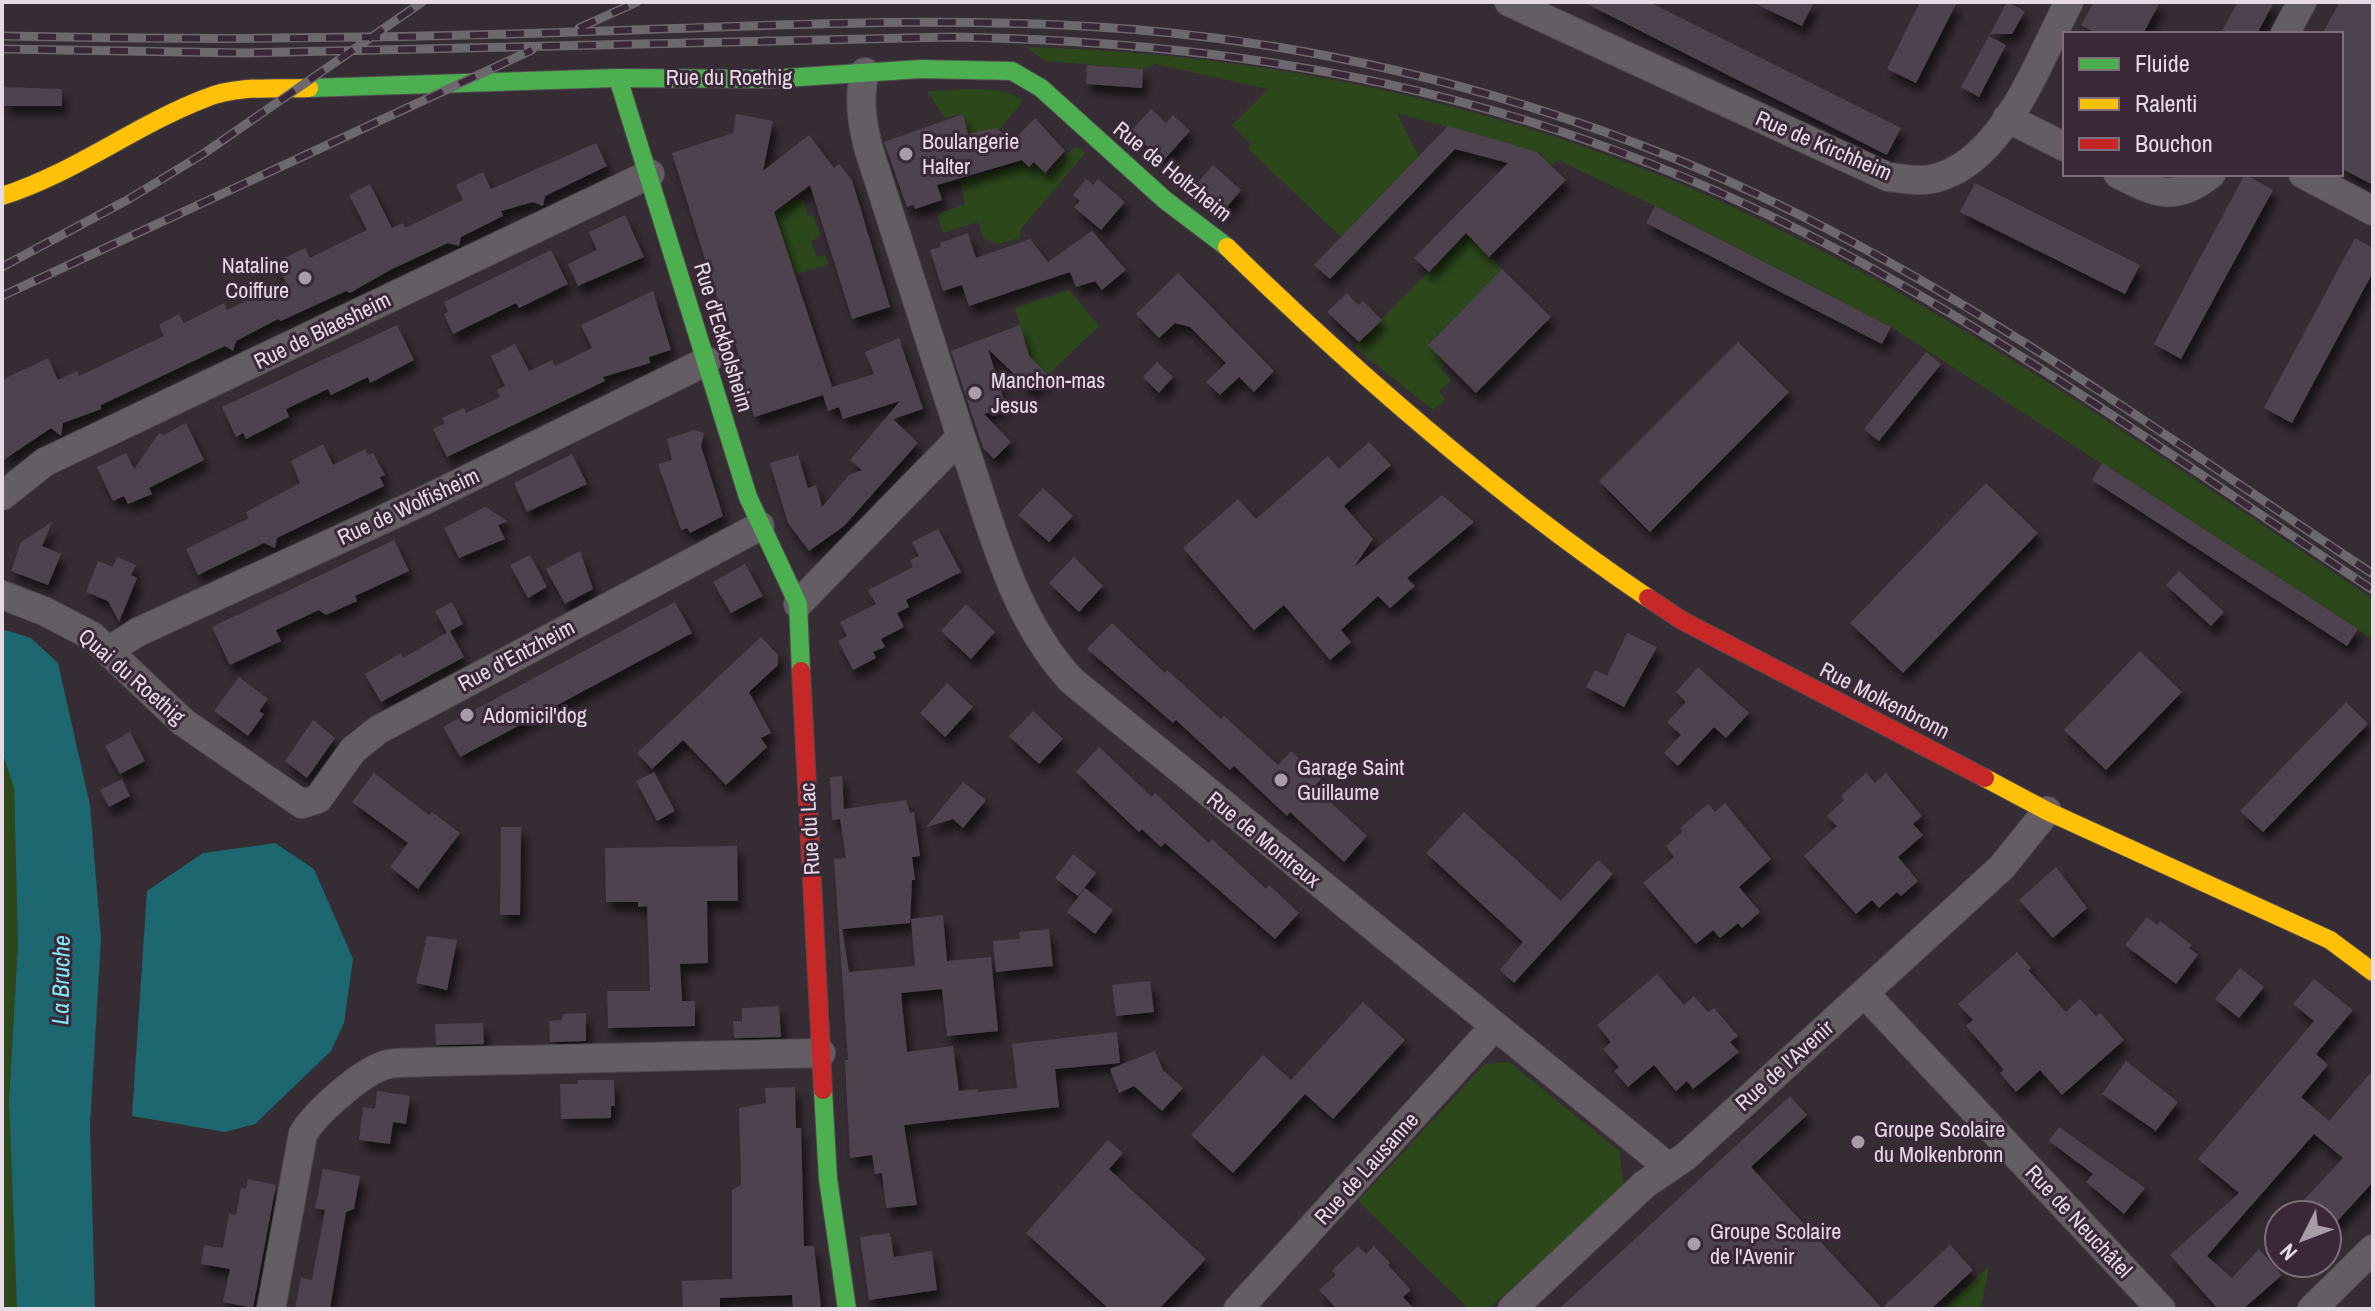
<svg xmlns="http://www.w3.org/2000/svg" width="2375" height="1311" font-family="'Archivo Narrow',sans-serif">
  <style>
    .green { fill: #2c481b }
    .water { fill: #1d6770 }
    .building { fill: #4f424f; filter: url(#shadow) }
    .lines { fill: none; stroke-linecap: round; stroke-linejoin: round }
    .street-casing { stroke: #514950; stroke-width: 30 }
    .fast-casing { stroke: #514950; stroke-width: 20 }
    .slow-casing { stroke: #514950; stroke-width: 20 }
    .jam-casing { stroke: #514950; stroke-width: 20 }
    .street { stroke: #655d64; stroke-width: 28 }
    .fast { stroke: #4caf50; stroke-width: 18 }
    .slow { stroke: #ffc107; stroke-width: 18 }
    .jam { stroke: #c62828; stroke-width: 18 }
    .rail-casing { stroke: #6d686d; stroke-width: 9 }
    .rail { stroke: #3a2838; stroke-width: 6; stroke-dasharray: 18; stroke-linecap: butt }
    .poi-dot { fill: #a89da7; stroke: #3a2838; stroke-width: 3 }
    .labels { text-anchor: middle; stroke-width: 6; stroke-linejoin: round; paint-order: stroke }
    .street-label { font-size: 22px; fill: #e6dae5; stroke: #3a2838 }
    .poi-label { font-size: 22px; fill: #e6dae5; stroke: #3a2838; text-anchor: start }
    .water-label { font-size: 24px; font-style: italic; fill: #81ebf9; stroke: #3a2838 }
  </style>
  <defs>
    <filter id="shadow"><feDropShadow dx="5" dy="9" stdDeviation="4" flood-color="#0009"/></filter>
  </defs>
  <rect width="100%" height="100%" fill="#362c34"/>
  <!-- green -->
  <path class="green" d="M1026 47C1281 54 1536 110 1766 223 1980 326 2175 468 2373 599V640L1891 327 1655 206 1558 160 1476 243 1502 269 1428 344 1446 363 1441 368 1451 380 1439 392 1445 399 1433 410 1354 347 1544 154 1397 113 1419 157 1341 237 1248 149 1251 144 1232 125 1268 89 1155 64 1143 69 1045 61Z
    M927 91C956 91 1000 83 1023 101L999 130 968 134 963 114 945 118Z
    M1076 146 1085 153 1021 229 1020 238 998 244 984 239 978 222 942 233 938 214 965 204 960 179 1018 165 1022 161 1029 167 1034 163 1045 173Z
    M793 198 795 202 802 198 808 216 813 215 820 235 811 241 817 257 825 255 828 264 794 275 773 213Z
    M1069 290 1099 326 1048 375 1029 357 1015 308Z
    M2 753 14 788 18 944 9 1101 17 1309H2Z
    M1509 1062 1619 1151 1624 1187 1488 1309H1469L1358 1201 1485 1064Z
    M1989 1266 1981 1309H1943Z"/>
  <!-- water -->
  <path class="water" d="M2 629 31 638 58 663 90 805 101 939 90 1125 95 1309H17L9 1101 18 944 14 788 2 752Z
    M275 843 314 869 353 959 344 1023 331 1051 255 1124 225 1132 132 1116 147 891 203 853Z"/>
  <!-- building -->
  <path class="building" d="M1583 2H1649L1901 128 1887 155Z
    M1752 2H1814L1802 26Z
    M1920 2H1957L1916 83 1887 69Z
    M2007 2 2025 11 2012 34H1990Z
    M2094 2H2160L2143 34H2097L2081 25Z
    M2238 2H2274L2257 34H2220Z
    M2340 2H2373V185L2341 168V34H2322Z
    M1989 36 2006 45 1979 97 1961 87Z
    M1087 65 1143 69 1142 88 1086 84Z
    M4 87 62 89V106H4Z
    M1151 109 1166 123 1173 115 1190 131 1163 161 1131 131Z
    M736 114 773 121 763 171 809 135 834 168 839 164 852 180 890 307 852 319 810 185 774 212 832 387 874 374 865 352 899 338 923 409 893 419 918 443 844 526 809 551 788 523 770 463 798 455 808 488 816 485 822 507 849 475 862 470 850 460 900 401 843 419 839 407 828 411 823 395 754 417 738 353 721 301H718L672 153 733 133Z
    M963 114 968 134 996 128 1012 142 1035 118 1065 151 1045 173 1034 162 1029 167 1022 160 937 185 942 200 915 209 913 205 907 207 884 142Z
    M1448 126 1537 152 1566 180 1489 257 1466 233 1429 272 1414 258 1508 163 1455 149 1330 279 1314 265Z
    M596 143 607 166 545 196 543 206 533 202 501 211 503 216 461 237 459 246 448 243 392 269 350 293 346 291 281 321 278 319 236 341 233 351 225 346 101 405V409L63 423 61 436 51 428 2 461V380L48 358 58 380 77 371 79 376 164 336 159 325 179 314 184 323 224 303 227 310 286 282 276 262 305 248 310 258 367 230 349 195 370 184 392 228 403 223 405 228 463 200 456 185 483 172 491 189Z
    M1213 165 1241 190 1222 213 1193 188Z
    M2245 174 2273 190 2181 359 2154 344Z
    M1086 179 1093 185 1098 179 1125 202 1101 230 1074 207 1080 201 1073 195Z
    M1975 183 2140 265 2125 294 1960 212Z
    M1655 206 1891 327 1882 344 1646 223Z
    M625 215 644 257 578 286 568 264 597 250 589 232Z
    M1092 231 1126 270 1102 290 1095 281 1076 287 1070 272 969 306 962 285 943 291 930 250 941 247 940 243 968 233 976 258 1030 239 1048 262Z
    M2355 238 2373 248V272L2292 423 2264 408Z
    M551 250 568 284 519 308 516 303 453 334 444 314 448 312 444 302Z
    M1502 269 1551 317 1476 393 1428 345Z
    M1178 273 1274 371 1254 392 1239 377 1220 395 1206 382 1226 363 1190 327 1175 323 1159 338 1136 314Z
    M653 291 671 350 649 357 650 363 603 377 605 381 447 457 433 429 445 423 442 418 464 408 466 413 500 397 497 390 505 386 491 356 515 344 529 371 552 360 555 366 592 348 581 325Z
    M1347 293 1358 305 1363 301 1382 320 1359 342 1327 312Z
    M397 325 414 360 370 383 368 377 331 395 328 389 286 409 289 417 246 439 243 433 236 437 222 407Z
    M1020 325 1029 356 1048 375 1032 391 988 349 1006 407 984 414 1011 442 994 459 983 448 951 351Z
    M1738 342 1789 392 1650 532 1599 481Z
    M1926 352 1941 364 1879 441 1864 429Z
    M1157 362 1173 377 1159 393 1143 377Z
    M186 423 204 460 149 488 152 494 128 504 124 496 113 501 97 467 126 453 134 469 159 433 164 435Z
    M694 430 704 433 701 446 723 516 690 533 687 528 681 530 658 464 672 460 667 439Z
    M1369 442 1391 465 1344 506 1373 539 1354 567 1442 495 1474 522 1407 578 1415 586 1390 608 1378 596 1341 630 1351 642 1330 660 1284 605 1254 630 1183 548 1238 499 1256 519 1328 456 1339 469Z
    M323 444 333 465 365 449 368 455 373 453 385 475 380 477 384 486 277 538 275 548 264 543 198 575 186 549 249 518 246 512 300 483 291 461Z
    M572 454 587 484 527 512 514 483Z
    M2102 463 2358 629 2347 646 2092 480Z
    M1986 483 2038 533 1903 673 1850 623Z
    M1043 488 1073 516 1049 542 1018 515Z
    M485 507 508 521 498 525 505 539 459 558 444 528Z
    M52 522 42 546 61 554 48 585 11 571 21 542Z
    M938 529 961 572 906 600 909 607 897 613 904 627 881 639 885 647 873 652 876 658 853 670 838 641 847 636 840 622 876 604 868 590 913 567 910 560 919 556 912 542Z
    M394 540 409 571 355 596 357 601 326 615 319 610 276 630 281 641 230 665 212 627Z
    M580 551 593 589 565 604 546 569Z
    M530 555 547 587 528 598 510 565Z
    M117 557 136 565 131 575 137 578 119 622 108 601 86 592 98 561 113 567Z
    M1074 557 1103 586 1079 612 1049 583Z
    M745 564 763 596 731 613 713 582Z
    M2179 571 2224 612 2211 626 2166 585Z
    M452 602 463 624 450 631 464 657 381 702 365 674 401 653 403 658 450 631 447 633 435 611Z
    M675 602 692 633 460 757 443 727Z
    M966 604 995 632 971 659 941 631Z
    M1112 623 1165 673 1167 670 1221 719 1224 716 1278 765 1291 751 1321 779 1314 787 1367 836 1344 862 1290 812 1287 816 1234 766 1230 770 1176 720 1173 723 1087 649Z
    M1627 633 1657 647 1624 707 1586 687 1595 670 1607 676Z
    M761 637 778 655V665L749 692 771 733 761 738 767 747 726 785 683 740 652 769 637 753Z
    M2140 651 2182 692 2106 770 2064 730Z
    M1698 667 1749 713 1726 738 1714 727 1678 766 1664 753 1681 735 1667 722 1686 702 1676 692Z
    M239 677 268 699 259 711 264 714 248 736 214 711Z
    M947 683 973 707 945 737 920 713Z
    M2346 702 2368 724 2263 832 2240 811Z
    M1033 711 1063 739 1039 764 1009 736Z
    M313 720 335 738 307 778 285 761Z
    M130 732 145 761 120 774 105 746Z
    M1099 747 1152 797 1155 793 1209 843 1212 839 1266 889 1269 885 1299 913 1275 939 1165 843 1161 847 1142 829 1139 832 1076 772Z
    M654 772 675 811 657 821 636 781Z
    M374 773 429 815 432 812 460 833 418 889 390 867 408 843 352 802Z
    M1866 773 1875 783 1886 773 1922 816 1913 824 1923 835 1898 857 1918 881 1901 896 1897 892 1879 908 1872 900 1856 914 1804 856 1837 826 1827 816 1844 800 1841 796Z
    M842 776 844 809 906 800 910 813 914 812 920 856 912 857 915 880H912L910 923 842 929 849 972 915 966 911 919 943 915 947 961 991 957 998 1031 947 1036 942 989 901 993 907 1052 953 1046 959 1091 978 1089V1092L1017 1088 1012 1044 1117 1032 1120 1063 1055 1069 1059 1107 904 1125 917 1205 886 1208 882 1173 875 1174 872 1155 850 1158 845 1060H848L834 859 846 858 840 819 832 820 830 777Z
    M122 779 130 796 109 807 100 790Z
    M963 782 986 800 963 828 953 819 926 827Z
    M1725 803 1771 859 1739 887 1760 912 1742 928 1738 923 1720 938 1713 930 1696 944 1643 883 1674 857 1666 846 1683 831 1680 828 1708 804 1715 812Z
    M1464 812 1561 901 1598 860 1613 874 1514 983 1500 970 1523 942 1426 853Z
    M501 827H521L520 915H500Z
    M737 846 738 901H707L708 963 680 964 682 1001H695V1026L608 1028 607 991H650L647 906 638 907V902H606L605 848Z
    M1073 854 1096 873 1078 896 1055 878Z
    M2056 867 2087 908 2053 938 2019 900Z
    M1085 888 1113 910 1095 934 1067 912Z
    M2147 917 2157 925 2160 921 2192 945 2189 948 2198 955 2176 984 2125 945Z
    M1049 929 1053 966 996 972 993 941 1020 939 1019 932Z
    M427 936 457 940 447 990 416 983Z
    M2017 952 2031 968 2028 970 2066 1012 2080 999 2096 1016 2100 1013 2124 1040 2062 1095 2040 1070 2016 1092 2000 1073 2004 1070 1966 1026 1973 1020 1958 1004Z
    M2240 968 2264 987 2239 1018 2215 999Z
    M1657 974 1684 1005 1694 996 1708 1012 1714 1008 1738 1036 1730 1042 1739 1052 1693 1089 1687 1081 1676 1091 1654 1065 1628 1087 1614 1071 1619 1067 1603 1049 1611 1042 1597 1025Z
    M2314 979 2353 1010 2316 1054 2328 1065 2301 1097 2329 1121 2373 1070V1182L2331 1228 2327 1215H2316L2302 1202 2343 1158 2314 1134 2207 1256 2232 1278 2259 1249 2282 1275 2243 1309H2218L2170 1255 2239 1193 2198 1159 2314 1021 2293 1004Z
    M1150 981 1154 1012 1116 1016 1112 985Z
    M1363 1002 1405 1040 1333 1119 1305 1094 1233 1173 1191 1135 1263 1055 1291 1080Z
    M779 1006 781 1037 734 1038 733 1021H742V1008Z
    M586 1013V1041L550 1042 549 1021 562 1020 563 1014Z
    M483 1023 484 1044 436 1045 435 1024Z
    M1155 1051 1163 1070 1183 1088 1162 1111 1134 1086 1119 1093 1110 1069Z
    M2126 1061 2178 1102 2156 1131 2102 1094Z
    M578 1080H614L615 1106H611V1118L561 1119 560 1084H578Z
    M795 1087 796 1128H801L804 1246H814L821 1307H793L792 1295 720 1298V1309H683L682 1281 732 1279V1190L741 1185 739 1108 766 1103 765 1088Z
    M377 1091 410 1096 406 1124 393 1122 390 1144 359 1140 363 1107 375 1109Z
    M1790 1096 1807 1115 1751 1167 1882 1308 1950 1245 1973 1270 1931 1309H1559Z
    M2059 1127 2145 1188 2124 1214 2086 1182 2093 1174 2049 1141Z
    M1108 1140 1123 1153 1109 1169 1206 1259 1159 1309H1109L1026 1233Z
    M323 1169 360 1176 354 1209 346 1212 330 1309H295L301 1278 312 1280 325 1210 315 1208Z
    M248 1179 276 1185 253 1308 223 1302 230 1269 201 1264 204 1245 223 1248 229 1214 236 1215 241 1188 246 1189Z
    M890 1233 894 1257 932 1251 937 1290 869 1300 860 1237Z
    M1358 1246 1366 1254 1374 1246 1390 1263 1388 1265 1411 1290 1403 1297 1414 1309H1337L1319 1290 1336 1275 1332 1270Z"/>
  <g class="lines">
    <!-- street casing -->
    <g class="street-casing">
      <path id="street" d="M1509 2 1888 177C1901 178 1919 182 1932 179 2003 164 2038 61 2069 2
        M2285 34 2302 2
        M2007 118 2065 147
        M2118 174C2155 193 2175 203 2211 174
        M2303 174 2373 211
        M961 437C990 520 1010 614 1071 680L1667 1166
        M2 496 45 462 650 174
        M2 595 44 611 92 636 183 722 302 804 318 799 353 750 378 730 760 526
        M798 604 961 437 868 147C862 121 858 98 865 72
        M110 650 138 632 425 500 707 361
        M1865 994 2161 1309
        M271 1309 303 1134C315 1113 364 1069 389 1064 401 1062 414 1063 426 1062L821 1053
        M1238 1309 1494 1027
        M1512 1309 1645 1184 1685 1157 2002 867 2047 811
        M2312 1309 2373 1249"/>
    </g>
    <!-- fast casing -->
    <g class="fast-casing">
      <path id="fast" d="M618 78 748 497 798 604 801 671
        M309 88 618 78 769 79 921 69 1012 71 1041 88 1165 200 1227 247
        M823 1090 828 1179 847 1309"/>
    </g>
    <!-- slow casing -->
    <g class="slow-casing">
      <path id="slow" d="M2 196C75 173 135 125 206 98 237 85 276 89 309 88
        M1227 247C1357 374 1497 496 1648 598
        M1985 778 2047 811 2330 940 2373 972"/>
    </g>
    <!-- jam casing -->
    <g class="jam-casing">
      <path id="jam" d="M1648 598 1683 621 1985 778
        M801 671 823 1090"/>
    </g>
    <!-- street -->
    <use href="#street" class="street"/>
    <!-- fast -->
    <use href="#fast" class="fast"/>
    <!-- slow -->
    <use href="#slow" class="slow"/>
    <!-- jam -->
    <use href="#jam" class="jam"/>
    <!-- rail casing -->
    <g class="rail-casing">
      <path id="rail" d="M579 28 637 2
        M2 36C182 40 363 39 543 33 751 27 964 12 1172 33 1344 51 1511 93 1671 157 1922 257 2148 426 2373 574
        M2 49 245 53 952 37C1255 42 1525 93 1797 229 1999 330 2185 466 2373 590
        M2 267 129 199 203 154 422 2
        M2 296 532 50"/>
    </g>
    <!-- rail -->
    <use href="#rail" class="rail"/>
  </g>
  <!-- markers -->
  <g class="poi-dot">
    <circle cx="906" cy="154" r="8"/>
    <circle cx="305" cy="278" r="8"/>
    <circle cx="975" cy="393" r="8"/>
    <circle cx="467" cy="715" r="8"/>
    <circle cx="1281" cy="780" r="8"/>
    <circle cx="1858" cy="1142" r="8"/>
    <circle cx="1694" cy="1244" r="8"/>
  </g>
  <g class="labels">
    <!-- street labels -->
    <g class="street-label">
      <text x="729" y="85">Rue du Roethig</text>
      <text transform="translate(1824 145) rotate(23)" y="8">Rue de Kirchheim</text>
      <text transform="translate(1173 171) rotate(39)" y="8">Rue de Holtzheim</text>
      <text transform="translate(322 330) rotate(-26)" y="8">Rue de Blaesheim</text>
      <text transform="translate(724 337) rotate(73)" y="8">Rue d'Eckbolsheim</text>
      <text transform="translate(408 506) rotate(-25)" y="8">Rue de Wolfisheim</text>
      <text transform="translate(516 655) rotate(-28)" y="8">Rue d'Entzheim</text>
      <text transform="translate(132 676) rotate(41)" y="8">Quai du Roethig</text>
      <text transform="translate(1885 700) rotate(27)" y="8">Rue Molkenbronn</text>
      <text transform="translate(809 829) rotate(-93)" y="8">Rue du Lac</text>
      <text transform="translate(1264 839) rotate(39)" y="8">Rue de Montreux</text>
      <text transform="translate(1784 1065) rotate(-42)" y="8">Rue de l'Avenir</text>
      <text transform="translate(1366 1168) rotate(-48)" y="8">Rue de Lausanne</text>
      <text transform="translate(2079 1221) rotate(47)" y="8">Rue de Neuchâtel</text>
    </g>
    <!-- poi labels -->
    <g class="poi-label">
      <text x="922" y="149">Boulangerie<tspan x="922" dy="25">Halter</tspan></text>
      <text x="289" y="273" text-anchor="end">Nataline<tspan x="289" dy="25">Coiffure</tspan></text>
      <text x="991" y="388">Manchon-mas<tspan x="991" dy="25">Jesus</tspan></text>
      <text x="483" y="723">Adomicil'dog</text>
      <text x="1297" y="775">Garage Saint<tspan x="1297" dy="25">Guillaume</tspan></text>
      <text x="1874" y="1137">Groupe Scolaire<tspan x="1874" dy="25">du Molkenbronn</tspan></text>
      <text x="1710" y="1239">Groupe Scolaire<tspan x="1710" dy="25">de l'Avenir</tspan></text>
    </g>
    <!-- water labels -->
    <g class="water-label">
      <text transform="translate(61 980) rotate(-89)" y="8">La Bruche</text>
    </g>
  </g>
  <!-- border -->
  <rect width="2375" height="1311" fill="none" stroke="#e6dae5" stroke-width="8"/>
  <!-- legend -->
  <rect x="2063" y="32" width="280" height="144" fill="#3a2838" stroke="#7f6f7d" stroke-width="2"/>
  <rect x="2079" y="58" width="40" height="12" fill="#4caf50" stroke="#7f6f7d" stroke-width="2"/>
  <text x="2135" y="72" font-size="24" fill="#e6dae5">Fluide</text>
  <rect x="2079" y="98" width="40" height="12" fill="#ffc107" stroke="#7f6f7d" stroke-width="2"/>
  <text x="2135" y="112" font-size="24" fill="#e6dae5">Ralenti</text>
  <rect x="2079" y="138" width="40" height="12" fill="#c62828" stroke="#7f6f7d" stroke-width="2"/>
  <text x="2135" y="152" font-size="24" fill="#e6dae5">Bouchon</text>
  <!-- north arrow -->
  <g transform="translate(2303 1239) rotate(228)"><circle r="38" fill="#3a2838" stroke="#7f6f7d" stroke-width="2"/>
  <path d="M0-6L14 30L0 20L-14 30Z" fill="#a89da7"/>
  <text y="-12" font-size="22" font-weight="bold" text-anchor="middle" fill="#e6dae5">N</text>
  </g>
</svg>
